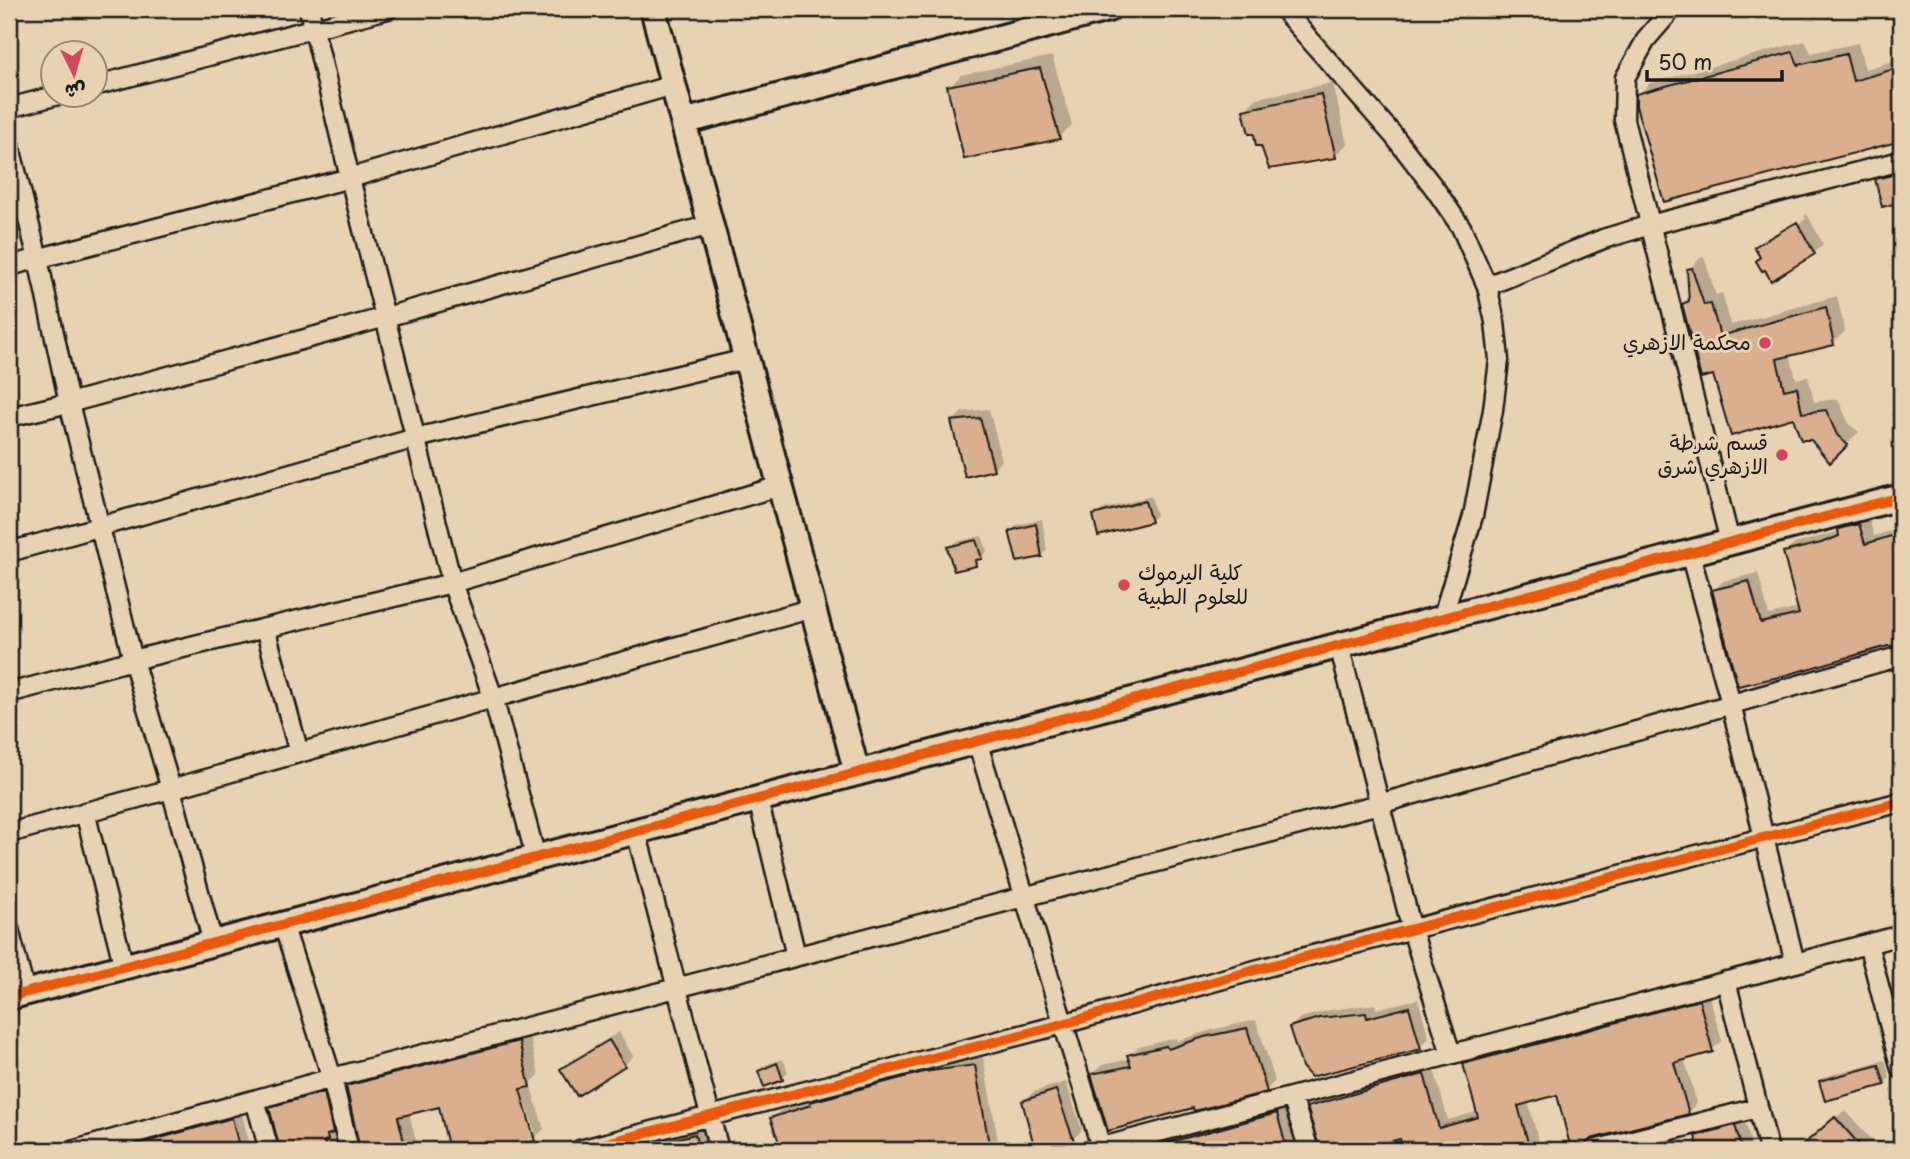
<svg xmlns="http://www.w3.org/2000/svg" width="1910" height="1159" font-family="'Playpen Sans','Playpen Sans Arabic',sans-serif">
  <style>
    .shadow { fill: #0003; fill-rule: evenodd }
    .building { fill: #daaf8d; stroke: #1c1c1c; stroke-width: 2 }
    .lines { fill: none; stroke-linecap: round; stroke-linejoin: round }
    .street-casing { stroke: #1c1c1c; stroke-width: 23 }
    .secondary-casing { stroke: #1c1c1c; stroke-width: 30 }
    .street { stroke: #e8d2b1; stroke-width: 18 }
    .secondary { stroke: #e8d2b1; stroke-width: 24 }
    .cycleway-casing { stroke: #e8d2b1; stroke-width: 15 }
    .cycleway { stroke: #e8590c; stroke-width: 10 }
    .poi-dot { fill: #d1495b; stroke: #e8d2b1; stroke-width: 2.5 }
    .labels { text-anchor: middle; stroke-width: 6; stroke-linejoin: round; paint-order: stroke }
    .poi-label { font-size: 21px; fill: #1c1c1c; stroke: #e8d2b1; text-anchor: end }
  </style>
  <rect width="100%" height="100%" fill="#e8d2b1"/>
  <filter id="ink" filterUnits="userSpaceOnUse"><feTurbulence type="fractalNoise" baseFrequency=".0143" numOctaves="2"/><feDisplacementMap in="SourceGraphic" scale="14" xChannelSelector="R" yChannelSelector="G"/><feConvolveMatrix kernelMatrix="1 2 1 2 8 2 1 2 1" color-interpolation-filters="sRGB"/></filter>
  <g filter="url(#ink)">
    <!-- shadow -->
    <path class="shadow" d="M1803 9H1824L1804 14Z
      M1805 41 1811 53 1858 43 1865 69 1901 59V139L1665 200 1638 95 1650 83Z
      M1052 56 1072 125 1059 137 949 87 961 75Z
      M1333 83 1347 144 1335 156 1262 145 1245 110 1257 98Z
      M1901 167V200L1883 205 1877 180 1886 171Z
      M1807 214 1823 244 1814 253 1762 256 1757 248 1765 239V243L1806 219 1804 216 1765 239Z
      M1704 257 1716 295 1722 293 1731 325 1837 296 1845 331 1833 343 1790 354 1796 379 1808 376 1814 402 1838 399 1849 424 1859 432 1830 460 1794 416 1715 373 1696 342 1684 304 1691 297 1688 270 1700 258Z
      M989 409 1002 460 993 469 953 421 962 412Z
      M1151 496 1156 515 1150 521 1095 516 1101 510Z
      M1868 515 1874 536 1901 528V644L1888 645 1778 676 1714 590 1723 581 1758 573 1769 615 1799 608 1785 553 1794 544 1840 531 1849 520Z
      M1042 519 1047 550 1041 556 1011 531 1017 525Z
      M982 536 987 551 975 565 949 548 955 542Z
      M1901 665V692L1896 670Z
      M1901 942V977L1894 950Z
      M1708 992 1722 1041 1712 1050 1684 1058 1697 1103 1688 1112 1558 1093 1528 1101 1541 1150H1405L1401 1136 1351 1150H1322L1309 1107 1318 1098 1433 1066 1448 1120 1479 1111 1465 1064 1474 1055Z
      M1418 999 1429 1038 1420 1047 1291 1027 1300 1018 1330 1010 1375 1004 1376 1009Z
      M1256 1020 1275 1081 1266 1090 1093 1074 1102 1065 1130 1059 1129 1056 1138 1047 1176 1038 1177 1041 1215 1029Z
      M528 1032 539 1075 530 1084 544 1129 534 1139 515 1145 510 1150H450L442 1106 409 1113 418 1150H362L348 1087 357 1077ZM519 1080 536 1135H532L515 1081Z
      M619 1032 633 1056 624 1065 563 1069 572 1060Z
      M983 1057 998 1140 989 1148 979 1150H783L772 1119 781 1110 816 1099 821 1094 934 1064Z
      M783 1059 788 1072 783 1078 765 1085 760 1071 765 1065Z
      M1885 1060 1890 1078 1884 1083 1821 1082 1827 1076Z
      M1066 1082 1082 1130 1073 1139 1024 1101 1033 1092Z
      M332 1085 336 1130 333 1133 338 1150H281L271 1108 279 1100Z
      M1286 1105 1299 1150H1117Z
      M241 1110 251 1150H154L152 1141 161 1132Z
      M1845 1110 1875 1144 1869 1150H1799Z
      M1744 1117 1753 1150H1701L1697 1136 1706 1127Z
      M705 1125 711 1150H601Z
      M1664 1138 1668 1150H1624Z"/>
    <!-- building -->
    <path class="building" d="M1793 52 1798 65 1846 54 1853 81 1901 67V141L1664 202 1636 106V94Z
      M1040 68 1060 139 964 159 947 86Z
      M1321 94 1336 158 1269 169 1261 146H1256L1254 134H1249L1243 110Z
      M1901 173V202L1882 207 1875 179Z
      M1797 222 1815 254 1771 281 1765 270 1762 271 1756 261 1760 257 1754 247Z
      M1692 268 1704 305 1711 304 1720 336 1826 307 1834 345 1777 359 1784 390 1797 387 1802 413 1826 410 1837 435 1848 445 1830 463 1811 440H1801L1793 418 1731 436 1713 375 1701 378 1692 343H1694L1688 327 1682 304 1689 301 1687 269Z
      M980 418 994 470 965 477 951 421Z
      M1145 501 1151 522 1098 536 1093 515Z
      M1036 524 1042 557 1017 562 1009 531Z
      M1859 524 1865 544 1901 533V645L1888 646 1779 677 1738 686 1712 590 1749 581 1761 623 1799 614 1783 552 1821 543 1839 536 1838 529Z
      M976 540 982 559 975 560 976 566 954 571 947 547Z
      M1699 1000 1713 1052 1674 1063 1689 1114 1591 1139 1584 1146 1571 1149 1557 1095 1518 1106 1530 1150H1403L1400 1139 1358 1150H1320L1307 1107 1424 1074 1439 1128 1478 1117 1463 1064Z
      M1409 1007 1421 1049 1311 1077 1302 1067 1289 1027 1319 1018 1366 1013 1367 1018Z
      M1247 1028 1267 1092 1194 1111 1193 1108 1108 1131 1091 1074 1131 1066 1127 1055 1166 1046 1168 1049 1204 1037Z
      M609 1040 625 1066 577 1096 560 1069Z
      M519 1041 530 1087 520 1089 535 1141 503 1150H449L439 1107 398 1117 406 1150H360L346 1086Z
      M777 1063 783 1080 764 1087 758 1071Z
      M975 1065 990 1150H782L770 1118 811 1105 810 1102 924 1072Z
      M1879 1065 1885 1085 1825 1101 1819 1081Z
      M1056 1090 1074 1141 1035 1149 1022 1101Z
      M324 1092 333 1133 327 1135 328 1140 324 1141 327 1150H280L269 1107Z
      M1277 1113 1287 1150H1156V1146Z
      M1835 1117 1864 1150H1797Z
      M232 1118 240 1150H128V1147Z
      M1735 1125 1742 1150H1699L1695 1136Z
      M695 1134 699 1150H652L651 1145Z"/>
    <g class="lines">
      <!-- street casing -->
      <g class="street-casing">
        <path id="street" d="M309 9 350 178 452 583 493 697 536 858
          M1283 9 1394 136 1435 189 1461 227 1487 286 1495 322 1499 360 1493 410 1473 516 1442 619
          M1672 9 1647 38 1625 78 1624 120 1730 542
          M94 86 388 9
          M9 108 62 94
          M9 143 38 259 69 403 133 660 171 789 213 943
          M9 266 350 178 673 85
          M1487 286 1603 239 1650 225 1901 161
          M9 417 69 403 386 317 710 225
          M9 552 416 438 746 359
          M1690 553 1731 704 1795 963
          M265 628 299 753
          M1339 645 1412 930 1451 1054
          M9 693 133 660 452 583 780 486
          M977 741 1101 1147
          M758 799 796 956
          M85 812 124 967
          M636 831 719 1150
          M9 833 171 789 813 608
          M283 924 332 1078 349 1150
          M9 929 25 992
          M1868 944 1901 1069
          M1726 981 1769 1150
          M1292 1097 1309 1150
          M255 1100 269 1150
          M75 1150 332 1078 1379 804 1901 656
          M580 1150 1063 1024 1259 969 1901 802
          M1091 1150 1901 935
          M1594 1150 1757 1108"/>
      </g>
      <!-- secondary casing -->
      <g class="secondary-casing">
        <path id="secondary" d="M653 9 857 773
          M683 122 1108 9
          M9 997 1901 497"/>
      </g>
      <!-- street -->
      <use href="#street" class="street"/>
      <!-- secondary -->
      <use href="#secondary" class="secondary"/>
      <!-- cycleway casing -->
      <g class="cycleway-casing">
        <path id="cycleway" d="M9 997 1901 497
          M580 1150 1063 1024 1259 969 1901 802"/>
      </g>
      <!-- cycleway -->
      <use href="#cycleway" class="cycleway"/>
    </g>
  </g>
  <!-- markers -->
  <g class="poi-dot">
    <circle cx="1765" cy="343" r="7"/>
    <circle cx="1782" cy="455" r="7"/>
    <circle cx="1124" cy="585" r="7"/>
  </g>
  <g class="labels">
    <!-- poi labels -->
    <g class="poi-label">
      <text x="1751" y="350">محكمة الازهري</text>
      <text x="1768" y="450">قسم شرطة<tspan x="1768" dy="24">الازهري شرق</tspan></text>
      <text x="1138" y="580" text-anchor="start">كلية اليرموك<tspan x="1138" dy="24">للعلوم الطبية</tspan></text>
    </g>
  </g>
  <!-- margin -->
  <rect width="1910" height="1159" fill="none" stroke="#e8d2b1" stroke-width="35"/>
  <rect x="18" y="18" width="1875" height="1124" fill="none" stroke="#1c1c1c" stroke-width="2.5" filter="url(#ink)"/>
  <!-- north arrow -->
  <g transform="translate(74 74) rotate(175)"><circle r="33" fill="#e8d2b1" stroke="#968975" stroke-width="2"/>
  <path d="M0-5L12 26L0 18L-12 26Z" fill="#d1495b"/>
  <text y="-10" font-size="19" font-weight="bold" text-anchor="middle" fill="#1c1c1c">ش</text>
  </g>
  <!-- scale -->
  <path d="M1647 70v10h135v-10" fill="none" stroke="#1c1c1c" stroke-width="3.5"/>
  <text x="1658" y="70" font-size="21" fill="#1c1c1c" stroke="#e8d2b1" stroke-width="5" paint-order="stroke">50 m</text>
</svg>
